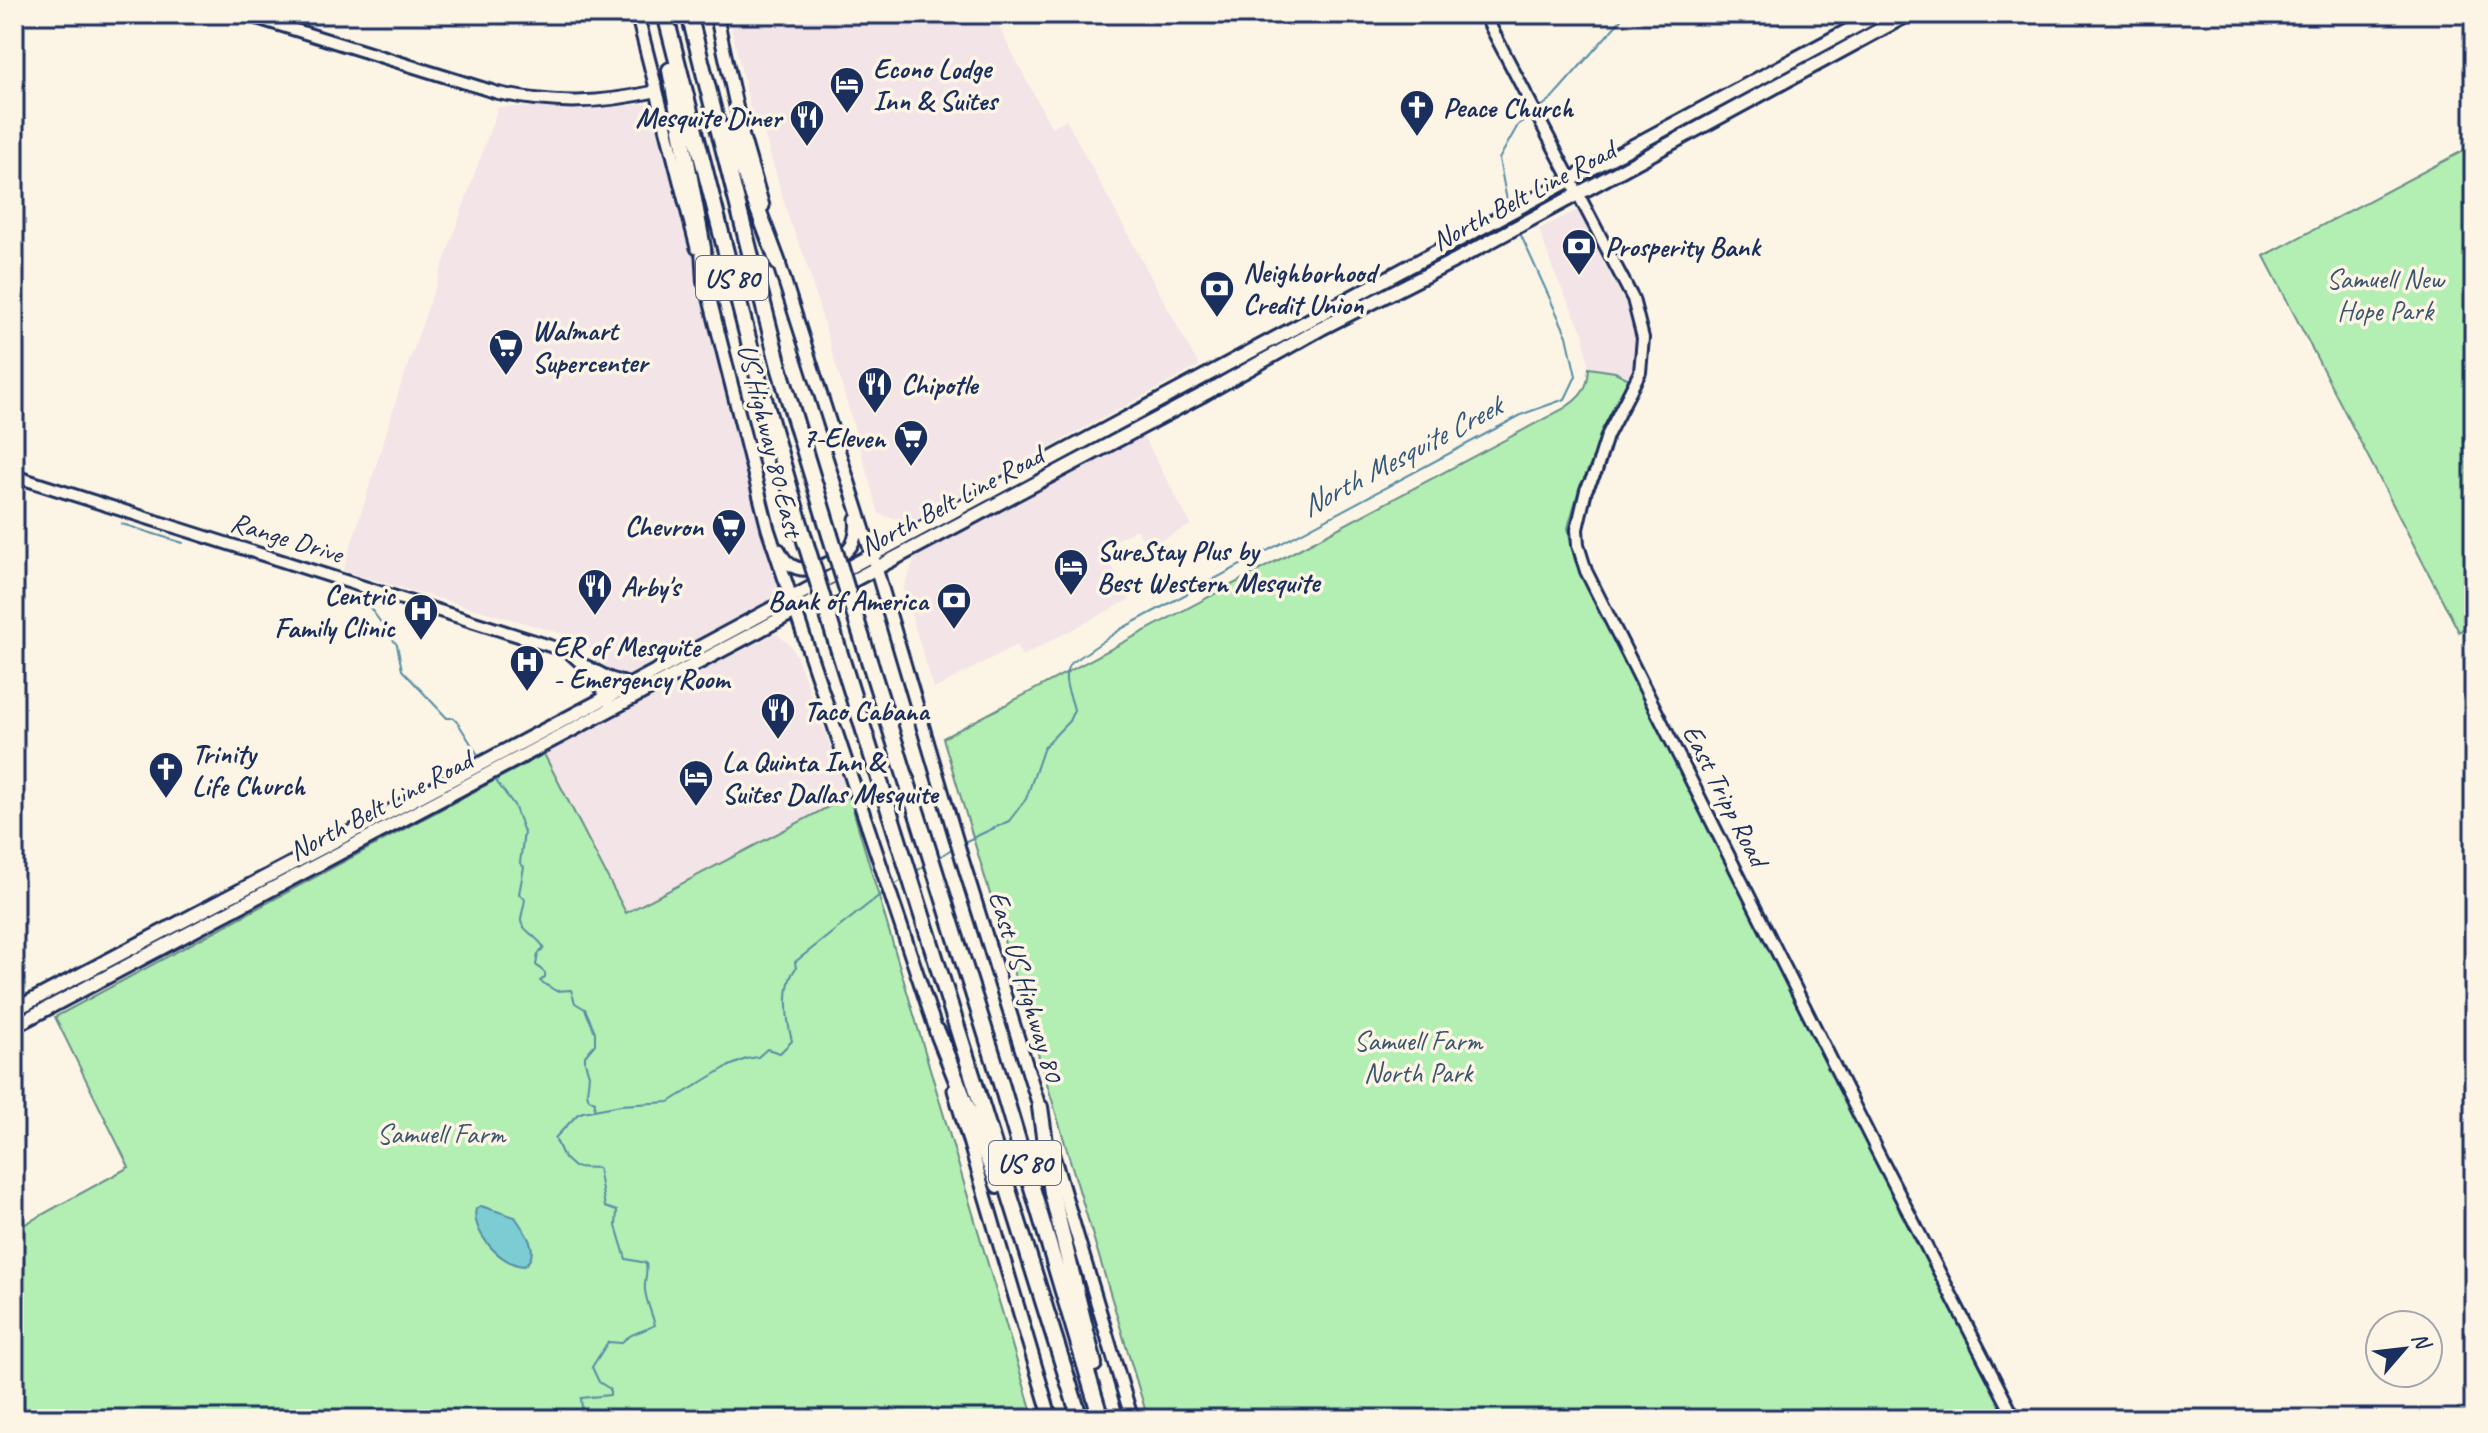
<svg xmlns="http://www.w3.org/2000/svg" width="2488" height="1433" font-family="Caveat,sans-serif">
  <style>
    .built { fill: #f3e4e7 }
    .green { fill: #b3eeb3; stroke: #678e88; stroke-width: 2 }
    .water { fill: #7bccd4; stroke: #558da5; stroke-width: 2 }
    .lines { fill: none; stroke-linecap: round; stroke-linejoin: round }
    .stream { stroke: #558da5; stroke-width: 2 }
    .tertiary-casing { stroke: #1b2f5e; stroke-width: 16 }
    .secondary-casing { stroke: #1b2f5e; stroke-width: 17 }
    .primary-casing { stroke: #1b2f5e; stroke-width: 18 }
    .motorway-casing { stroke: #1b2f5e; stroke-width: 20 }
    .tertiary { stroke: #fcf5e5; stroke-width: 10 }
    .secondary { stroke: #fcf5e5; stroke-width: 11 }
    .primary { stroke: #fcf5e5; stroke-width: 12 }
    .motorway { stroke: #fcf5e5; stroke-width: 14 }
    .motorway-bridge-casing { stroke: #1b2f5e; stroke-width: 20; stroke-linecap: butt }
    .motorway-bridge { stroke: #fcf5e5; stroke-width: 14 }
    .labels { text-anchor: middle; stroke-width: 7; stroke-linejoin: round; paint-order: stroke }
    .shield { fill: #fcf5e5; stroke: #5e6a86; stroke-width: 2 }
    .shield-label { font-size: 26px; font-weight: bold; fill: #1b2f5e }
    .poi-label { font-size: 28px; font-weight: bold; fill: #1b2f5e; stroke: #fcf5e5; text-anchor: start }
    .street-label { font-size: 28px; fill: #1b2f5e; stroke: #fcf5e5 }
    .park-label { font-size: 28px; fill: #39556f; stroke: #fcf5e5 }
    .water-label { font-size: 30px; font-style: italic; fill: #33567c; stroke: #fcf5e5 }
  </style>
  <rect width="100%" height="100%" fill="#fcf5e5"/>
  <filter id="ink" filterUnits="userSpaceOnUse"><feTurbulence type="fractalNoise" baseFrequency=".0125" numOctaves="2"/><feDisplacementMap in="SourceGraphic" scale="16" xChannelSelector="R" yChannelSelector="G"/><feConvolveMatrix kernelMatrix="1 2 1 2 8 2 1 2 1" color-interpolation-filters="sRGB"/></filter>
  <g filter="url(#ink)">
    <!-- built -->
    <path class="built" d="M728 14H992L1051 127 1066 120 1199 366 909 523 879 514 805 258 789 219 761 123 754 124Z
      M655 103 742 448 780 583 771 601 647 668 626 675 605 669 596 661 589 648 563 634 343 571 401 385 498 107 601 108Z
      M1577 210 1628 310 1636 335 1637 360 1631 380 1615 372 1589 368 1583 333 1554 272 1539 229Z
      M1143 435 1191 525 1147 548 1137 529 1102 547 1130 599 1022 656 1016 645 934 689 903 589 915 558Z
      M776 633 790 645 797 657 849 796 626 914 544 754Z"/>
    <!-- green -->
    <path class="green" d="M2474 145V621L2459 632 2264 256Z
      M1589 368 1615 372 1631 380 1579 489 1568 528 1575 561 1734 873 1807 1023 2013 1419H1148L943 738 1563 409C1580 398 1588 390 1589 368Z
      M544 754 626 913 849 796 1034 1419H14V1230L129 1167 55 1017Z"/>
    <!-- water -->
    <path class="water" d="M481 1206 515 1217C525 1232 542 1252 524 1266 502 1266 470 1231 476 1209Z"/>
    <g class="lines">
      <!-- stream -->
      <path class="stream" d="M1537 110 1550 100 1626 14
        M1508 206 1499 159 1518 125 1532 114
        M122 524 183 543
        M353 597 366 602 397 645 402 670 447 718H453L458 723 478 755
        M496 781 514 805 524 832 520 863 524 867 519 894 525 899C524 907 522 912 521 919 519 929 539 937 544 948L538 954 536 965 545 973V977L540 981 556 991 571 990 575 1003 585 1009 595 1032V1044L585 1056V1062L589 1075 587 1093 589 1099 595 1102 594 1110
        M962 843 1009 821 1026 799 1044 747 1069 721 1074 710C1071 695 1060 679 1070 664L1121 629 1523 414 1565 399 1576 376 1567 336 1519 231
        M938 858 953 848
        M915 872 926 865
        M894 885 906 878
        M583 1419 581 1398 610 1395V1389L599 1382 592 1367 608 1342 621 1343C631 1332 643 1332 655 1325 652 1314 646 1301 645 1290 644 1280 648 1273 646 1263L626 1259 616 1226 617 1211 605 1207 598 1168 574 1167 564 1158 555 1138 578 1114 583 1112 621 1105 669 1102 725 1068 746 1059 758 1057 767 1049 780 1053 792 1041C787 1022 782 985 796 968L795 962 885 891"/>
      <!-- tertiary casing -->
      <g class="tertiary-casing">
        <path id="tertiary" d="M244 14 498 93C556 105 599 104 657 91
          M1484 14 1633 299 1643 338 1640 372 1607 436 1596 471 1586 490 1577 529 1578 545 1586 571 1877 1151 2015 1419
          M14 476 569 652 593 674 610 704"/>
      </g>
      <!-- secondary casing -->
      <g class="secondary-casing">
        <path id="secondary" d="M637 14 697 248
          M716 14 743 137 763 206
          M777 257 876 568 963 862 1041 1112
          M704 276 768 529 939 1039
          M779 550C782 556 785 562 791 565 808 577 843 560 852 544 856 537 857 527 856 519
          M954 1090 1051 1419
          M1052 1152 1132 1419"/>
      </g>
      <!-- primary casing -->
      <g class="primary-casing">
        <path id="primary" d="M586 667 609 679 629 685
          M14 1010 615 693 1879 14
          M14 1026 1206 393 1322 328 1456 260 1909 14"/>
      </g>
      <!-- motorway casing -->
      <g class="motorway-casing">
        <path id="motorway" d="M665 14 759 381 805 541
          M689 14 780 370 830 535
          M670 70 703 248 705 282
          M728 129 778 263
          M857 622 994 1060 1101 1419
          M834 635 1080 1419
          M937 1031 998 1185
          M1040 1107 1052 1193 1094 1364"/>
      </g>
      <!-- tertiary -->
      <use href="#tertiary" class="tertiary"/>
      <!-- secondary -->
      <use href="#secondary" class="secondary"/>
      <!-- primary -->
      <use href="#primary" class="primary"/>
      <!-- motorway -->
      <use href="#motorway" class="motorway"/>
      <!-- motorway-bridge casing -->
      <g class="motorway-bridge-casing">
        <path id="motorway-bridge" d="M830 535 857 622
          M805 541 834 635"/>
      </g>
      <!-- motorway-bridge -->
      <use href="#motorway-bridge" class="motorway-bridge"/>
    </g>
  </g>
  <!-- icons -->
  <defs>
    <g id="hotel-pin" transform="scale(1.8)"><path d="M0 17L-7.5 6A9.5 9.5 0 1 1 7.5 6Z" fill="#1b2f5e" stroke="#fcf5e5"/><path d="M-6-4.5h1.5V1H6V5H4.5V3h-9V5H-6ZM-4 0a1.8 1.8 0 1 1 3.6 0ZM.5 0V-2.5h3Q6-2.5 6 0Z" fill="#fff"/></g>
    <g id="church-pin" transform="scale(1.8)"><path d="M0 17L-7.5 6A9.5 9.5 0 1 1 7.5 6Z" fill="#1b2f5e" stroke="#fcf5e5"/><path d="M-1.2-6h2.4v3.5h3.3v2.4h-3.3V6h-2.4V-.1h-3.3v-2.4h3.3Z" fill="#fff"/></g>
    <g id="restaurant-pin" transform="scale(1.8)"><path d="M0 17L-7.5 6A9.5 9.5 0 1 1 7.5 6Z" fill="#1b2f5e" stroke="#fcf5e5"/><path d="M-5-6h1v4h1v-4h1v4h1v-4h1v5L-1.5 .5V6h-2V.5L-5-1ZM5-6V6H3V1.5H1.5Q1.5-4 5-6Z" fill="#fff"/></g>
    <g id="bank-pin" transform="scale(1.8)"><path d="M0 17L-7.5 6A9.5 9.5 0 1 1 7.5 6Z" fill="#1b2f5e" stroke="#fcf5e5"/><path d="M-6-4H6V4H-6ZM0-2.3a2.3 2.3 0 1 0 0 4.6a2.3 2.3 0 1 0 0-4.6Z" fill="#fff"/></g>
    <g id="supermarket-pin" transform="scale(1.8)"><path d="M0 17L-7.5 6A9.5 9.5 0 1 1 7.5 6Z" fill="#1b2f5e" stroke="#fcf5e5"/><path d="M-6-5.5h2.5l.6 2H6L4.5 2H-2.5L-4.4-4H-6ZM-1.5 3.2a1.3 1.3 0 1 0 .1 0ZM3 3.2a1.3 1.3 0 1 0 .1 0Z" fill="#fff"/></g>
    <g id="hospital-pin" transform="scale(1.8)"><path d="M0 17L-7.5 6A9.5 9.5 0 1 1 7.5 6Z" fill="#1b2f5e" stroke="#fcf5e5"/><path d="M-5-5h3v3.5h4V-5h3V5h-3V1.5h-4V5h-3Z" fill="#fff"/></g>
  </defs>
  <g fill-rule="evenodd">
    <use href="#hotel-pin" x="847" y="84"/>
    <use href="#church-pin" x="1417" y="107"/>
    <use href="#restaurant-pin" x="807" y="117"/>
    <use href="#bank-pin" x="1579" y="246"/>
    <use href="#bank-pin" x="1217" y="288"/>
    <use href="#supermarket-pin" x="506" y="346"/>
    <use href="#restaurant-pin" x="875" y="384"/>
    <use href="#supermarket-pin" x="911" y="437"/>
    <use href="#supermarket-pin" x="729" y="526"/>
    <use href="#hotel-pin" x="1071" y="566"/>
    <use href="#restaurant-pin" x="595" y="586"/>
    <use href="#bank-pin" x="954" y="600"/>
    <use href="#hospital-pin" x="421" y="611"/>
    <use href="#hospital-pin" x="527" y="662"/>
    <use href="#restaurant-pin" x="778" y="710"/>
    <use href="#church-pin" x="166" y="769"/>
    <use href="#hotel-pin" x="696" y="777"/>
  </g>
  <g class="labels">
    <!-- shield labels -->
    <g class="shield">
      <rect x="696" y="256" width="72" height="44" rx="6"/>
      <rect x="989" y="1141" width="72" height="44" rx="6"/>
    </g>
    <g class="shield-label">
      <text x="732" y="287">US 80</text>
      <text x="1025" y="1172">US 80</text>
    </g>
    <!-- poi labels -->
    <g class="poi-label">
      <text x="873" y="78">Econo Lodge<tspan x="873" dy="32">Inn &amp; Suites</tspan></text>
      <text x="1443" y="117">Peace Church</text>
      <text x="781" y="127" text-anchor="end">Mesquite Diner</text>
      <text x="1605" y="256">Prosperity Bank</text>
      <text x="1243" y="282">Neighborhood<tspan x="1243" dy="32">Credit Union</tspan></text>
      <text x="532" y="340">Walmart<tspan x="532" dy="32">Supercenter</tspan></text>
      <text x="901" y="394">Chipotle</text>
      <text x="885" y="447" text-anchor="end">7-Eleven</text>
      <text x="703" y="536" text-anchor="end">Chevron</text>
      <text x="1097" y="560">SureStay Plus by<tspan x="1097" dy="32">Best Western Mesquite</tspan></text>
      <text x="621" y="596">Arby's</text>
      <text x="395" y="605" text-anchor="end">Centric<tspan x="395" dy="32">Family Clinic</tspan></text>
      <text x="928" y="610" text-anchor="end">Bank of America</text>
      <text x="553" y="656">ER of Mesquite<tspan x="553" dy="32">- Emergency Room</tspan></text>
      <text x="804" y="720">Taco Cabana</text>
      <text x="192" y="763">Trinity<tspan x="192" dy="32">Life Church</tspan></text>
      <text x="722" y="771">La Quinta Inn &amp;<tspan x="722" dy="32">Suites Dallas Mesquite</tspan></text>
    </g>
    <!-- street labels -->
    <g class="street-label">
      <text transform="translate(1523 195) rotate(-28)" y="10">North Belt Line Road</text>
      <text transform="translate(771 440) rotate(76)" y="10">US Highway 80 East</text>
      <text transform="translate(951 500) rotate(-28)" y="10">North Belt Line Road</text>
      <text transform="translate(287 537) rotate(17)" y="10">Range Drive</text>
      <text transform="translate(1726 795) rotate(63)" y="10">East Tripp Road</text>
      <text transform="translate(380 805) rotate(-28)" y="10">North Belt Line Road</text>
      <text transform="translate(1027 986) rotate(73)" y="10">East US Highway 80</text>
    </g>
    <!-- park labels -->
    <g class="park-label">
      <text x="2385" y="288">Samuell New<tspan x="2385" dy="32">Hope Park</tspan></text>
      <text x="1418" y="1050">Samuell Farm<tspan x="1418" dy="32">North Park</tspan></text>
      <text x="441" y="1143">Samuell Farm</text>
    </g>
    <!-- water labels -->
    <g class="water-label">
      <text transform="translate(1401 456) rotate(-28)" y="10">North Mesquite Creek</text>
    </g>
  </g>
  <!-- margin -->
  <rect width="2488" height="1433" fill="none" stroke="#fcf5e5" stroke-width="48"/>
  <rect x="24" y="24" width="2440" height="1385" fill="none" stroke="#1b2f5e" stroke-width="3" filter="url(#ink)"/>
  <!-- north arrow -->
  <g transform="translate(2404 1349) rotate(62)"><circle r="38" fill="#fcf5e5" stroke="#a2a6af" stroke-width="2"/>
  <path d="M0-6L14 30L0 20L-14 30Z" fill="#1b2f5e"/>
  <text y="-12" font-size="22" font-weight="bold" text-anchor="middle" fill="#1b2f5e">N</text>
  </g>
</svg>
